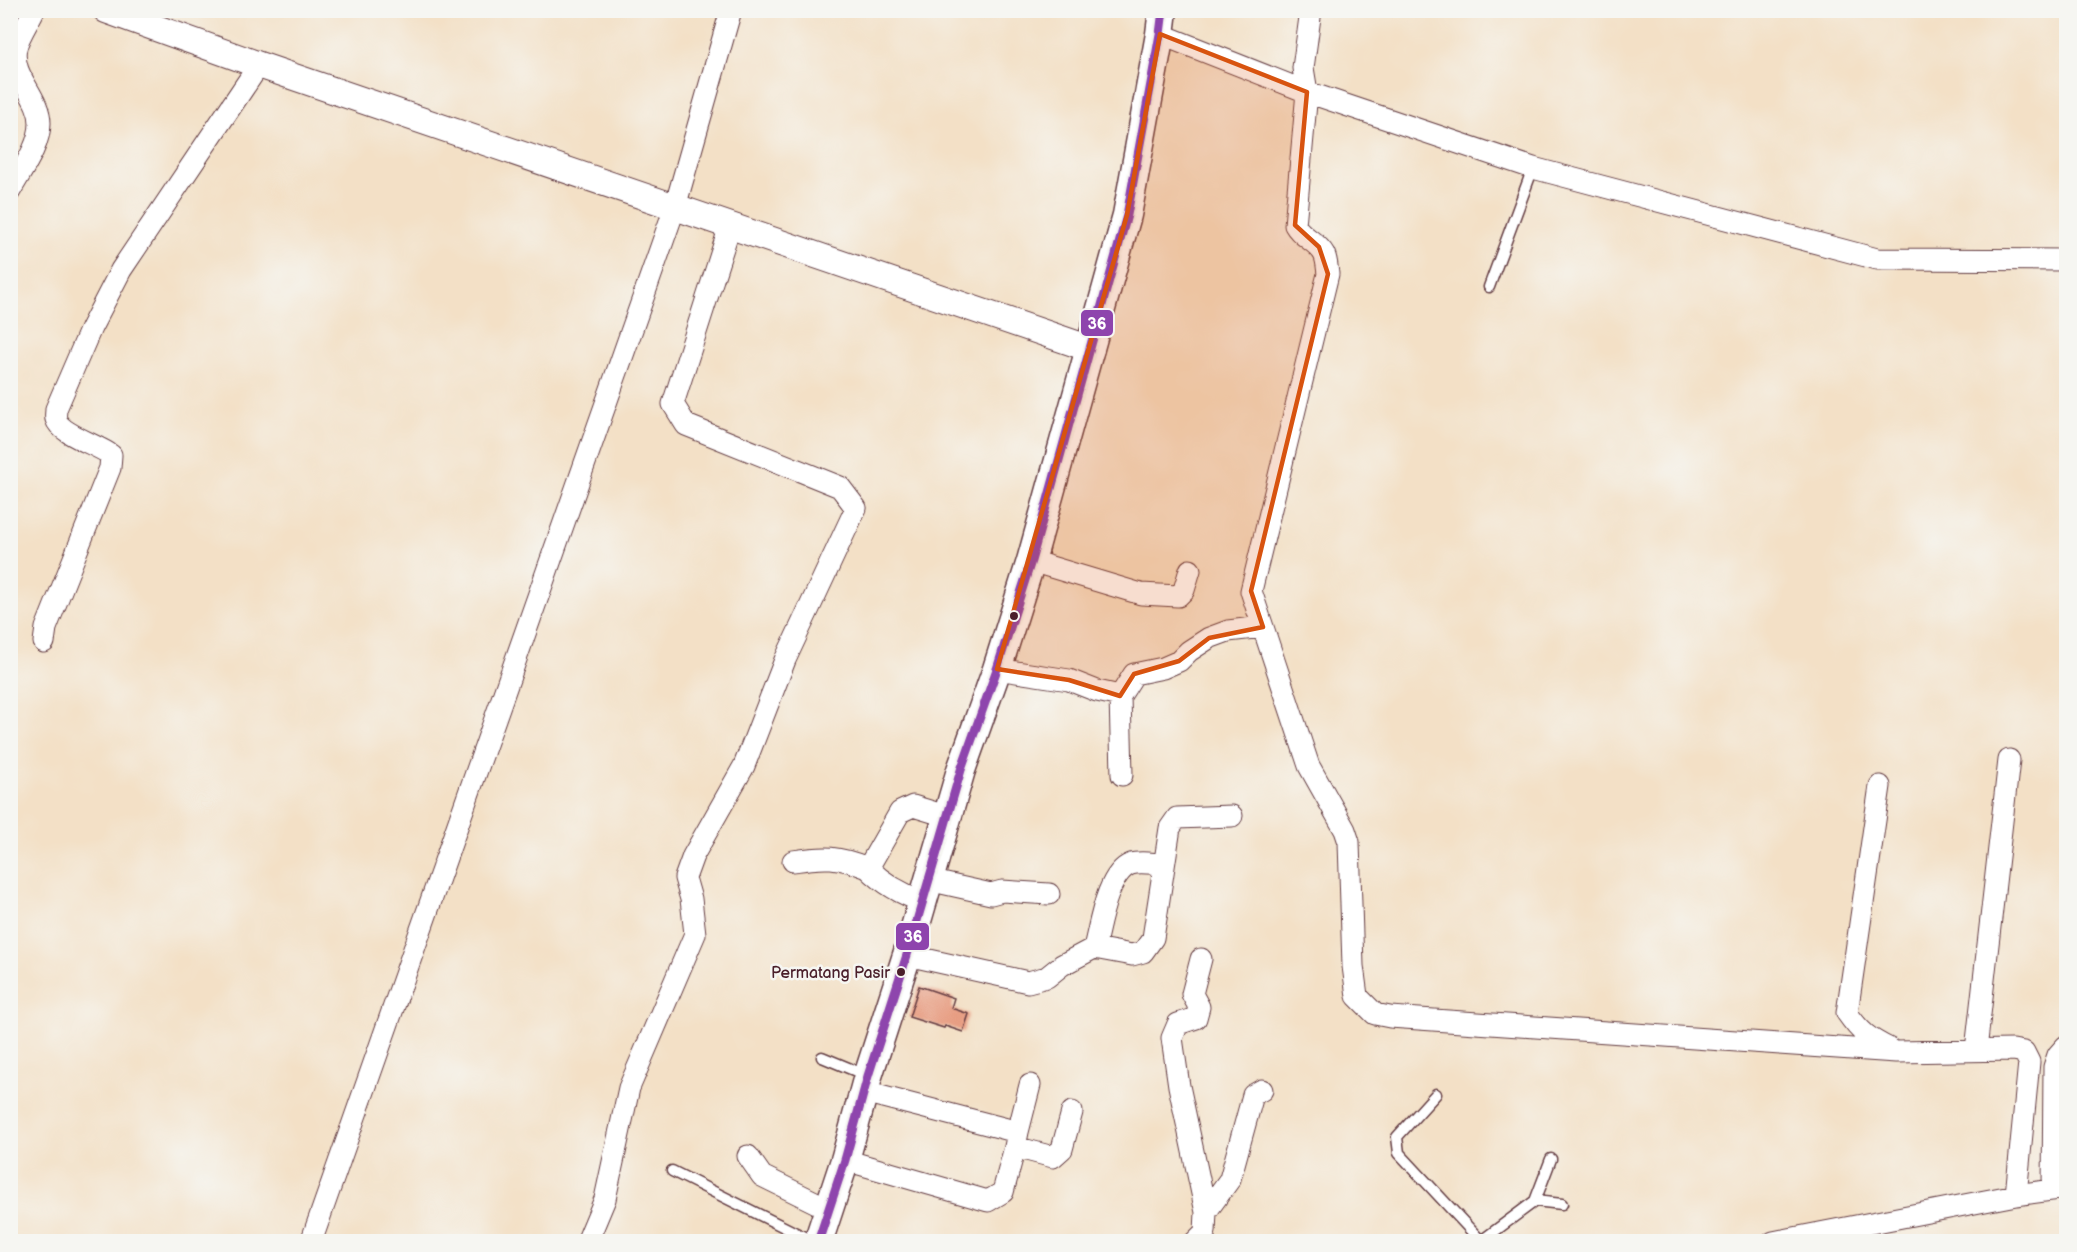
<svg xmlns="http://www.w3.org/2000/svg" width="2077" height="1252" font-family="'Balsamiq Sans',sans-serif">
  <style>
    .building { fill: #e79c81 }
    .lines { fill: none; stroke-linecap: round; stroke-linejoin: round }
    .service-casing { stroke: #633c42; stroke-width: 13 }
    .minor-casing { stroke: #633c42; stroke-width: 23 }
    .tertiary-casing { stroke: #633c42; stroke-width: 28 }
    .secondary-casing { stroke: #633c42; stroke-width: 31 }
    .service { stroke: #fff; stroke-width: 10 }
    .minor { stroke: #fff; stroke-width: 21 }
    .tertiary { stroke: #fff; stroke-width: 26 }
    .secondary { stroke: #fff; stroke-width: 28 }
    .bus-1-casing { stroke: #f6f6f2; stroke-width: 14 }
    .bus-1 { stroke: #8e44ad; stroke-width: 9 }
    .marked { fill: #d8530f; fill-opacity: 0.2; stroke: #d8530f; stroke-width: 4.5; stroke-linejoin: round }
    .bus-dot { fill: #4a1f2b; stroke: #f6f6f2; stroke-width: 2 }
    .labels { text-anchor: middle; stroke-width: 5; stroke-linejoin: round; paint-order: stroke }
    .bus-label { font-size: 16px; fill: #4a1f2b; stroke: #f6f6f2; text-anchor: end }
    .line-badge { stroke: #f6f6f2; stroke-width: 2 }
    .badge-label { font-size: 16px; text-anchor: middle; font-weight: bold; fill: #fff }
  </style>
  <rect width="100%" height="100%" fill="#f6f6f2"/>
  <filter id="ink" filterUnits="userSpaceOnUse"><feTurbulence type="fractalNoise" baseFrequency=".0167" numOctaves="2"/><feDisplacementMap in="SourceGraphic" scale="12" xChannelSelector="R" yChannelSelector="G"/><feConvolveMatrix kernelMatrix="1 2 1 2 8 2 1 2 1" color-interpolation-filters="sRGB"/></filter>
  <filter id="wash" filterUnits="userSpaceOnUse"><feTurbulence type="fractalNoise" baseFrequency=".008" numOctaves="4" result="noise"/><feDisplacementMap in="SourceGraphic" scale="24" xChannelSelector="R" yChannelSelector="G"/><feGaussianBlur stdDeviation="1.35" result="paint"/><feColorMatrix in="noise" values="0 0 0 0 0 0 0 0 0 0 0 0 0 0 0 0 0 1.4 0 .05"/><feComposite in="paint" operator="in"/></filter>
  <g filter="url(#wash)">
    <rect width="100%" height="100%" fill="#f3e0c6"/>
    <g id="blocks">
      <!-- building -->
      <path class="building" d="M919 986 954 998 951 1008 969 1014 963 1032 945 1026 944 1028 909 1017Z"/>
    </g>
  </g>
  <g filter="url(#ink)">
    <use href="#blocks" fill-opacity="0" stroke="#633c42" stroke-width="1.5"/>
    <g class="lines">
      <!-- service casing -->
      <g class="service-casing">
        <path id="service" d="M1489 287 1533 168
          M822 1057 868 1076
          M1436 1094 1397 1137 1399 1153 1480 1240
          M672 1171 814 1242
          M1535 1201 1562 1204
          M1480 1242 1535 1201 1551 1159"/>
      </g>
      <!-- minor casing -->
      <g class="minor-casing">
        <path id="minor" d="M1311 10 1303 68 1307 92 1295 225C1302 238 1317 241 1324 254 1327 260 1327 267 1328 274L1251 591 1309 766 1345 830 1349 842 1353 966 1357 996 1375 1014 1390 1017 1896 1052 2013 1050 2024 1052 2029 1062 2016 1195
          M1160 34 1307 92 1533 168 1877 259 2066 260
          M10 191C21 171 40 146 40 123 40 96 10 76 16 48 18 37 29 21 34 10
          M1031 561 1141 594 1178 596 1184 590 1190 570
          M44 642 46 628 110 468 111 455C98 445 60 434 56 419 55 416 56 413 56 409L91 328 121 270 259 65
          M997 669 1069 680 1097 691 1120 696 1134 674 1163 668 1179 661 1189 651 1209 638 1228 631 1263 627
          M1120 696 1122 775
          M1880 786 1847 1013C1861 1033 1868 1038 1890 1049
          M793 861C826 856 837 856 868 868L900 812 913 806 946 816
          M868 868C884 884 901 894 922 901
          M928 880 991 894 1002 891 1049 894
          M1094 948 1132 955 1143 952 1153 938 1170 828 1177 818 1232 816
          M907 955 1028 982 1047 977 1062 965 1094 948C1100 925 1107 873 1131 864 1140 861 1154 864 1164 864
          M1976 1050 2009 760
          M864 1092 1018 1132 1015 1147
          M1018 1132 1030 1085
          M748 1156 762 1176 829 1209
          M845 1160 988 1201 1003 1192 1015 1147 1053 1157 1062 1149 1072 1112
          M2053 1190 2054 1067 2058 1055 2066 1046
          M1206 1212 1230 1179 1253 1095 1262 1090
          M311 1242 675 207 731 10
          M587 1242 605 1199 629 1088 695 934 691 899 685 878 693 856 744 766 785 660 856 508 840 487 686 425 673 404 730 226
          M1195 1242 1205 1232 1206 1212 1179 1086 1172 1038 1178 1024 1196 1018 1199 1007 1192 994 1201 959
          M1773 1242 2016 1195 2066 1188"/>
      </g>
      <!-- tertiary casing -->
      <g class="tertiary-casing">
        <path id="tertiary" d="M106 10 259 65 1091 349"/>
      </g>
      <!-- secondary casing -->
      <g class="secondary-casing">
        <path id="secondary" d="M818 1242 845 1160 868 1076 907 955 961 770 997 669 1031 561 1127 215 1160 34 1163 10"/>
      </g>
      <!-- service -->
      <use href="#service" class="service"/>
      <!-- minor -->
      <use href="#minor" class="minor"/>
      <!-- tertiary -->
      <use href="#tertiary" class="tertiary"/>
      <!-- secondary -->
      <use href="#secondary" class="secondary"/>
      <!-- bus-1 casing -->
      <g class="bus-1-casing">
        <path id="bus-1" d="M818 1242 845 1160 868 1076 907 955 961 770 997 669 1031 561 1127 215 1160 34 1163 10"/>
      </g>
      <!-- bus-1 -->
      <use href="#bus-1" class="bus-1"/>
    </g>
  </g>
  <!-- marked area -->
  <path class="marked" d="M1160 34 1307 92 1295 225 1319 247 1328 274 1251 591 1263 627 1209 638 1179 661 1134 674 1120 696 1069 680 997 669 1127 215Z"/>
  <!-- markers -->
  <g class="bus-dot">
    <circle cx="1014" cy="616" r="5"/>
    <circle cx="901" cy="972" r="5"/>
  </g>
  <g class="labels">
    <!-- bus labels -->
    <g class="bus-label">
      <text x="890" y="978">Permatang Pasir</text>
    </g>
  </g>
  <g class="line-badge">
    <rect x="1080" y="309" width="34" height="28" rx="6" fill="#8e44ad"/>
    <rect x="895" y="922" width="35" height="29" rx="6" fill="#8e44ad"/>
  </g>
  <g class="badge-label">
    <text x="1097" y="329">36</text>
    <text x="913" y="942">36</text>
  </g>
  <!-- margin -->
  <rect width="2077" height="1252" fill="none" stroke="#f6f6f2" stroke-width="36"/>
</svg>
